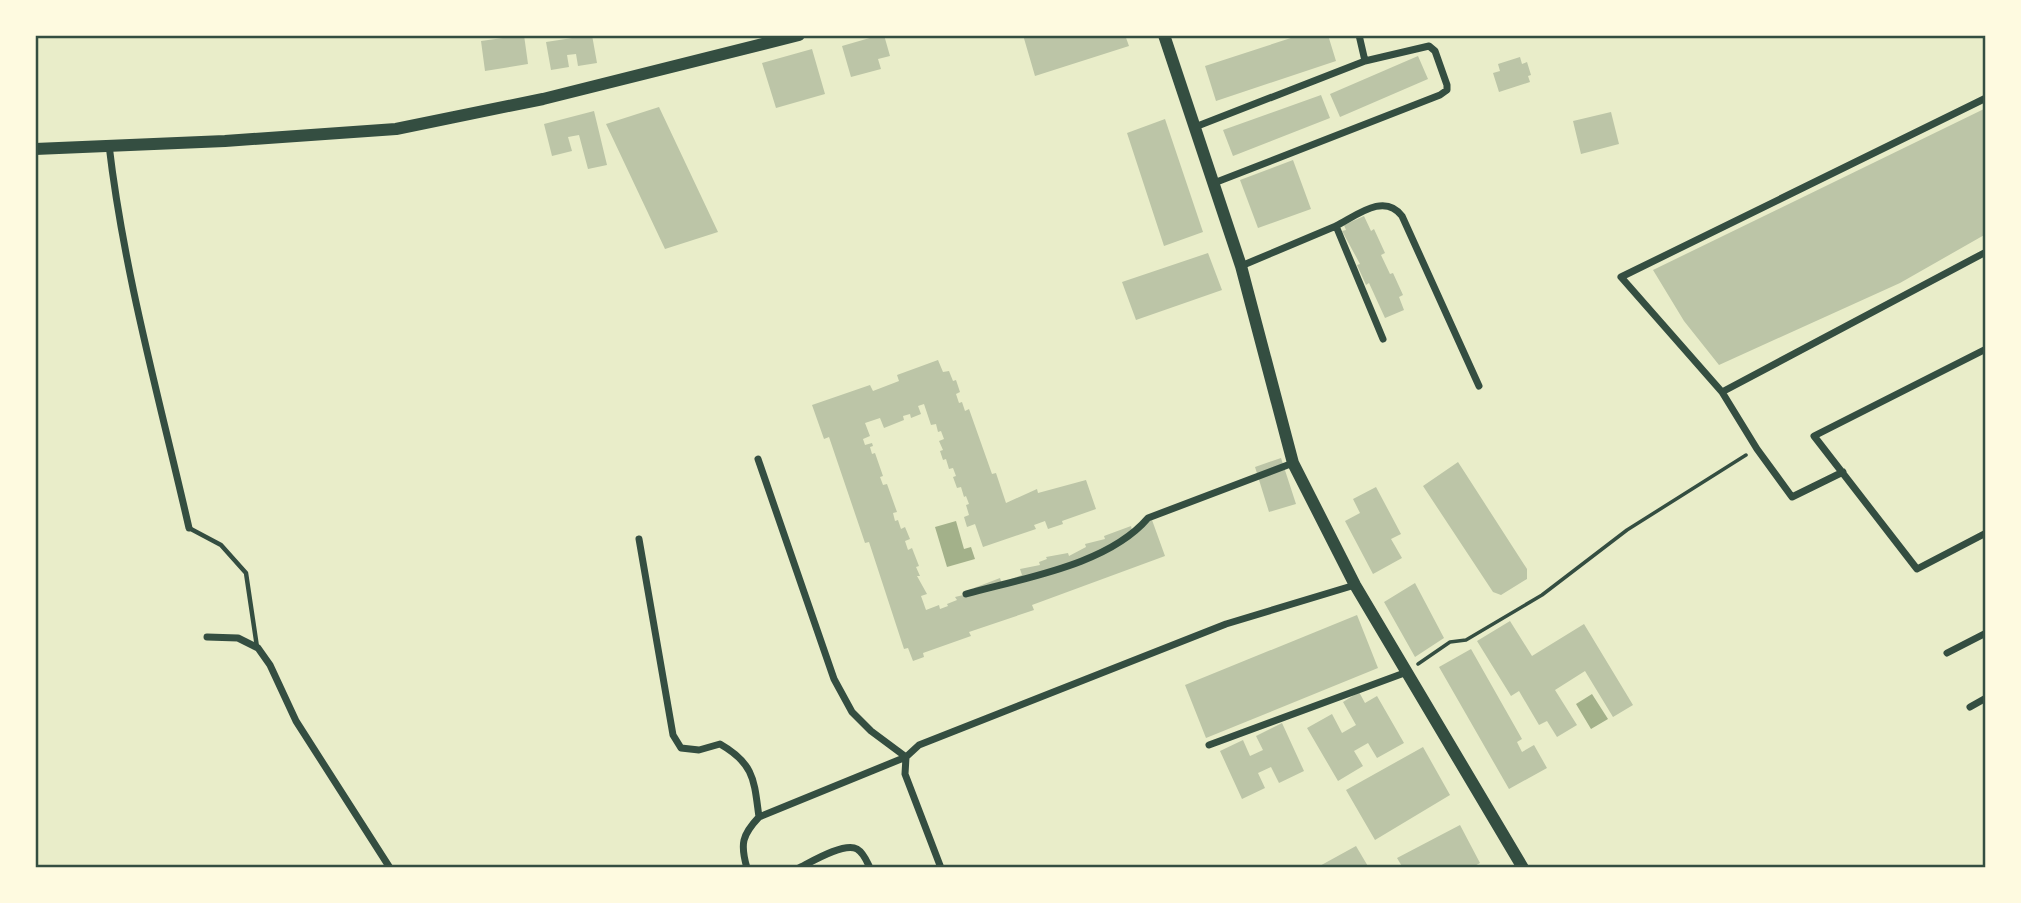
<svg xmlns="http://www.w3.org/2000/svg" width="2021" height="903" font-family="'PT Sans',sans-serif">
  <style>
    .water { fill: #a3b18a }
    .building { fill: #bcc5a7 }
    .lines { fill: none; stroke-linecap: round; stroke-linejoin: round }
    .path { stroke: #344e41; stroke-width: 3.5 }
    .service { stroke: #344e41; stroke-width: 4.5 }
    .minor { stroke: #344e41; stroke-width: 7 }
    .secondary { stroke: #344e41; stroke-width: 12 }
    .neatline { fill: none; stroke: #344e41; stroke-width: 2.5 }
  </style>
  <rect width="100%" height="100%" fill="#e9edc9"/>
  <!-- water -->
  <path class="water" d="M956 521 964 549 971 547 975 559 947 567 935 527Z
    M1592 694 1608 719 1591 729 1576 704Z"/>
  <!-- building -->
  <path class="building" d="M524 35 528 64 485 71 481 41Z
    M592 35 597 63 578 66 576 54 567 55 569 67 551 70 546 42Z
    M880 35H884L890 56 878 59 881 69 851 77 842 46Z
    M1023 35H1125L1129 46 1035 76Z
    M1300 35H1328L1336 61 1216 101 1205 66Z
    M812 49 825 94 776 108 762 63Z
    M1418 56 1428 79 1340 117 1330 94Z
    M1520 57 1522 64 1527 62 1531 75 1528 76 1530 82 1499 92 1493 73 1500 71 1498 64Z
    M1321 95 1330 118 1233 156 1223 130Z
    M659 107 718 232 665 249 606 124Z
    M1986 108V234L1900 283 1719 365 1684 321 1653 270Z
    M594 111 607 165 588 169 579 135 568 137 572 151 552 156 544 124Z
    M1611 112 1619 144 1581 154 1573 121Z
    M1165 119 1203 232 1164 246 1127 133Z
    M1293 160 1311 209 1258 228 1240 180Z
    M1364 216 1371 231 1374 229 1385 253 1381 255 1390 274 1393 273 1403 295 1399 297 1404 310 1385 318 1369 283 1366 285 1357 265 1360 264 1342 231 1346 230 1344 225Z
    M1208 253 1222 290 1136 320 1122 282Z
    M938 360 943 372 949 371 953 381 956 380 960 392 956 394 959 403 962 402 965 411 969 409 992 474 996 473 1006 503 1037 489 1038 493 1086 480 1096 509 1062 521 1063 524 1048 529 1045 521 1034 525 1036 529 983 547 975 524 967 527 964 517 969 515 966 505 969 504 966 496 964 497 961 487 957 488 953 477 956 476 953 468 949 469 946 459 943 460 940 451 943 450 939 441 944 439 941 431 938 432 936 424 931 425 924 404 918 406 921 414 911 418 910 414 903 416 904 420 884 428 880 418 865 423 870 436 863 439 865 445 872 443 873 446 870 447 872 454 875 453 883 476 880 477 883 485 887 484 897 512 893 513 895 521 898 520 901 529 905 527 910 539 905 541 908 550 912 548 919 566 916 567 920 576H917L927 594 921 596 926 610 939 605 940 609 948 606 947 604 957 600 955 597 976 592 974 588 1000 578 1002 584 1012 581 1011 579 1022 575 1020 569 1040 565 1039 562 1047 559 1046 557 1068 553 1069 556 1086 547 1085 544 1105 539 1104 536 1131 526 1132 530 1152 520 1165 556 1032 605 1034 610 969 632 971 636 923 653 924 657 913 661 908 648 904 649 869 542 865 543 829 437 824 439 812 405 870 385 873 391 899 381 897 375Z
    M1281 458 1296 504 1269 512 1255 467Z
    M1458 462 1527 569V579L1501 595 1493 592 1423 486Z
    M1376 487 1401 534 1391 539 1402 558 1373 574 1345 521 1360 513 1353 499Z
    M1415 583 1444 638 1415 657 1384 602Z
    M1357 615 1378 668 1206 738 1185 685Z
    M1510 621 1532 656 1584 624 1633 705 1613 717 1585 671 1555 690 1577 725 1557 737 1547 721 1539 725 1519 691 1511 696 1477 641Z
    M1471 649 1522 739 1517 742 1522 752 1534 745 1547 768 1509 789 1439 667Z
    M1359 692 1365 703 1377 696 1404 743 1377 758 1368 743 1354 751 1363 766 1338 781 1307 728 1332 714 1342 733 1356 725 1343 702Z
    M1282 723 1304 771 1279 783 1271 767 1258 773 1265 788 1242 799 1220 751 1243 740 1250 756 1263 750 1256 736Z
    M1423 747 1450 795 1375 840 1346 790Z
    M1460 825 1480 863 1471 868H1403L1397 858Z
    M1356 846 1369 868H1316Z"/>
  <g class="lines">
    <!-- path -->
    <path class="path" d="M1418 664 1450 642 1466 640 1542 595 1627 530 1746 455"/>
    <!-- service -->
    <path class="service" d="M189 528 221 545 246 573 257 647"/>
    <!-- minor -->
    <path class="minor" d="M1195 127 1365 61 1359 35
      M109 145C124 274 160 401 189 528
      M1214 183 1440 95 1447 90V85L1435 51 1429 46 1365 61
      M1336 226C1356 216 1384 192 1402 216L1479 386
      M1241 266 1336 226 1383 339
      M1986 349 1814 436 1917 569 1986 533
      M1722 392 1986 252
      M1843 472 1792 497 1757 449 1722 392 1621 277 1986 98
      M639 539 673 735 681 748 699 750 720 744C755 764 754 781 759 817
      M966 594C1023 578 1108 565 1148 518L1293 463
      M207 637 238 638 258 648 270 665 296 721 390 868
      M1947 653 1986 633
      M1970 707 1986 698
      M1209 745 1407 672
      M747 868C740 844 742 835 759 817L906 757 871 731 852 712 834 679 758 459
      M799 868C811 862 844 842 857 849 864 853 867 862 870 868
      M941 868 905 774 906 757 919 745 1226 624 1355 585"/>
    <!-- secondary -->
    <path class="secondary" d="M1164 35 1241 266 1293 463 1355 585 1523 868
      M35 149 225 141 396 129 543 99 799 35"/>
  </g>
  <!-- border -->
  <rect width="2021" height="903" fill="none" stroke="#fefae0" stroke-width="74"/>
  <rect x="37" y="37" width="1947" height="829" class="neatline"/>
</svg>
